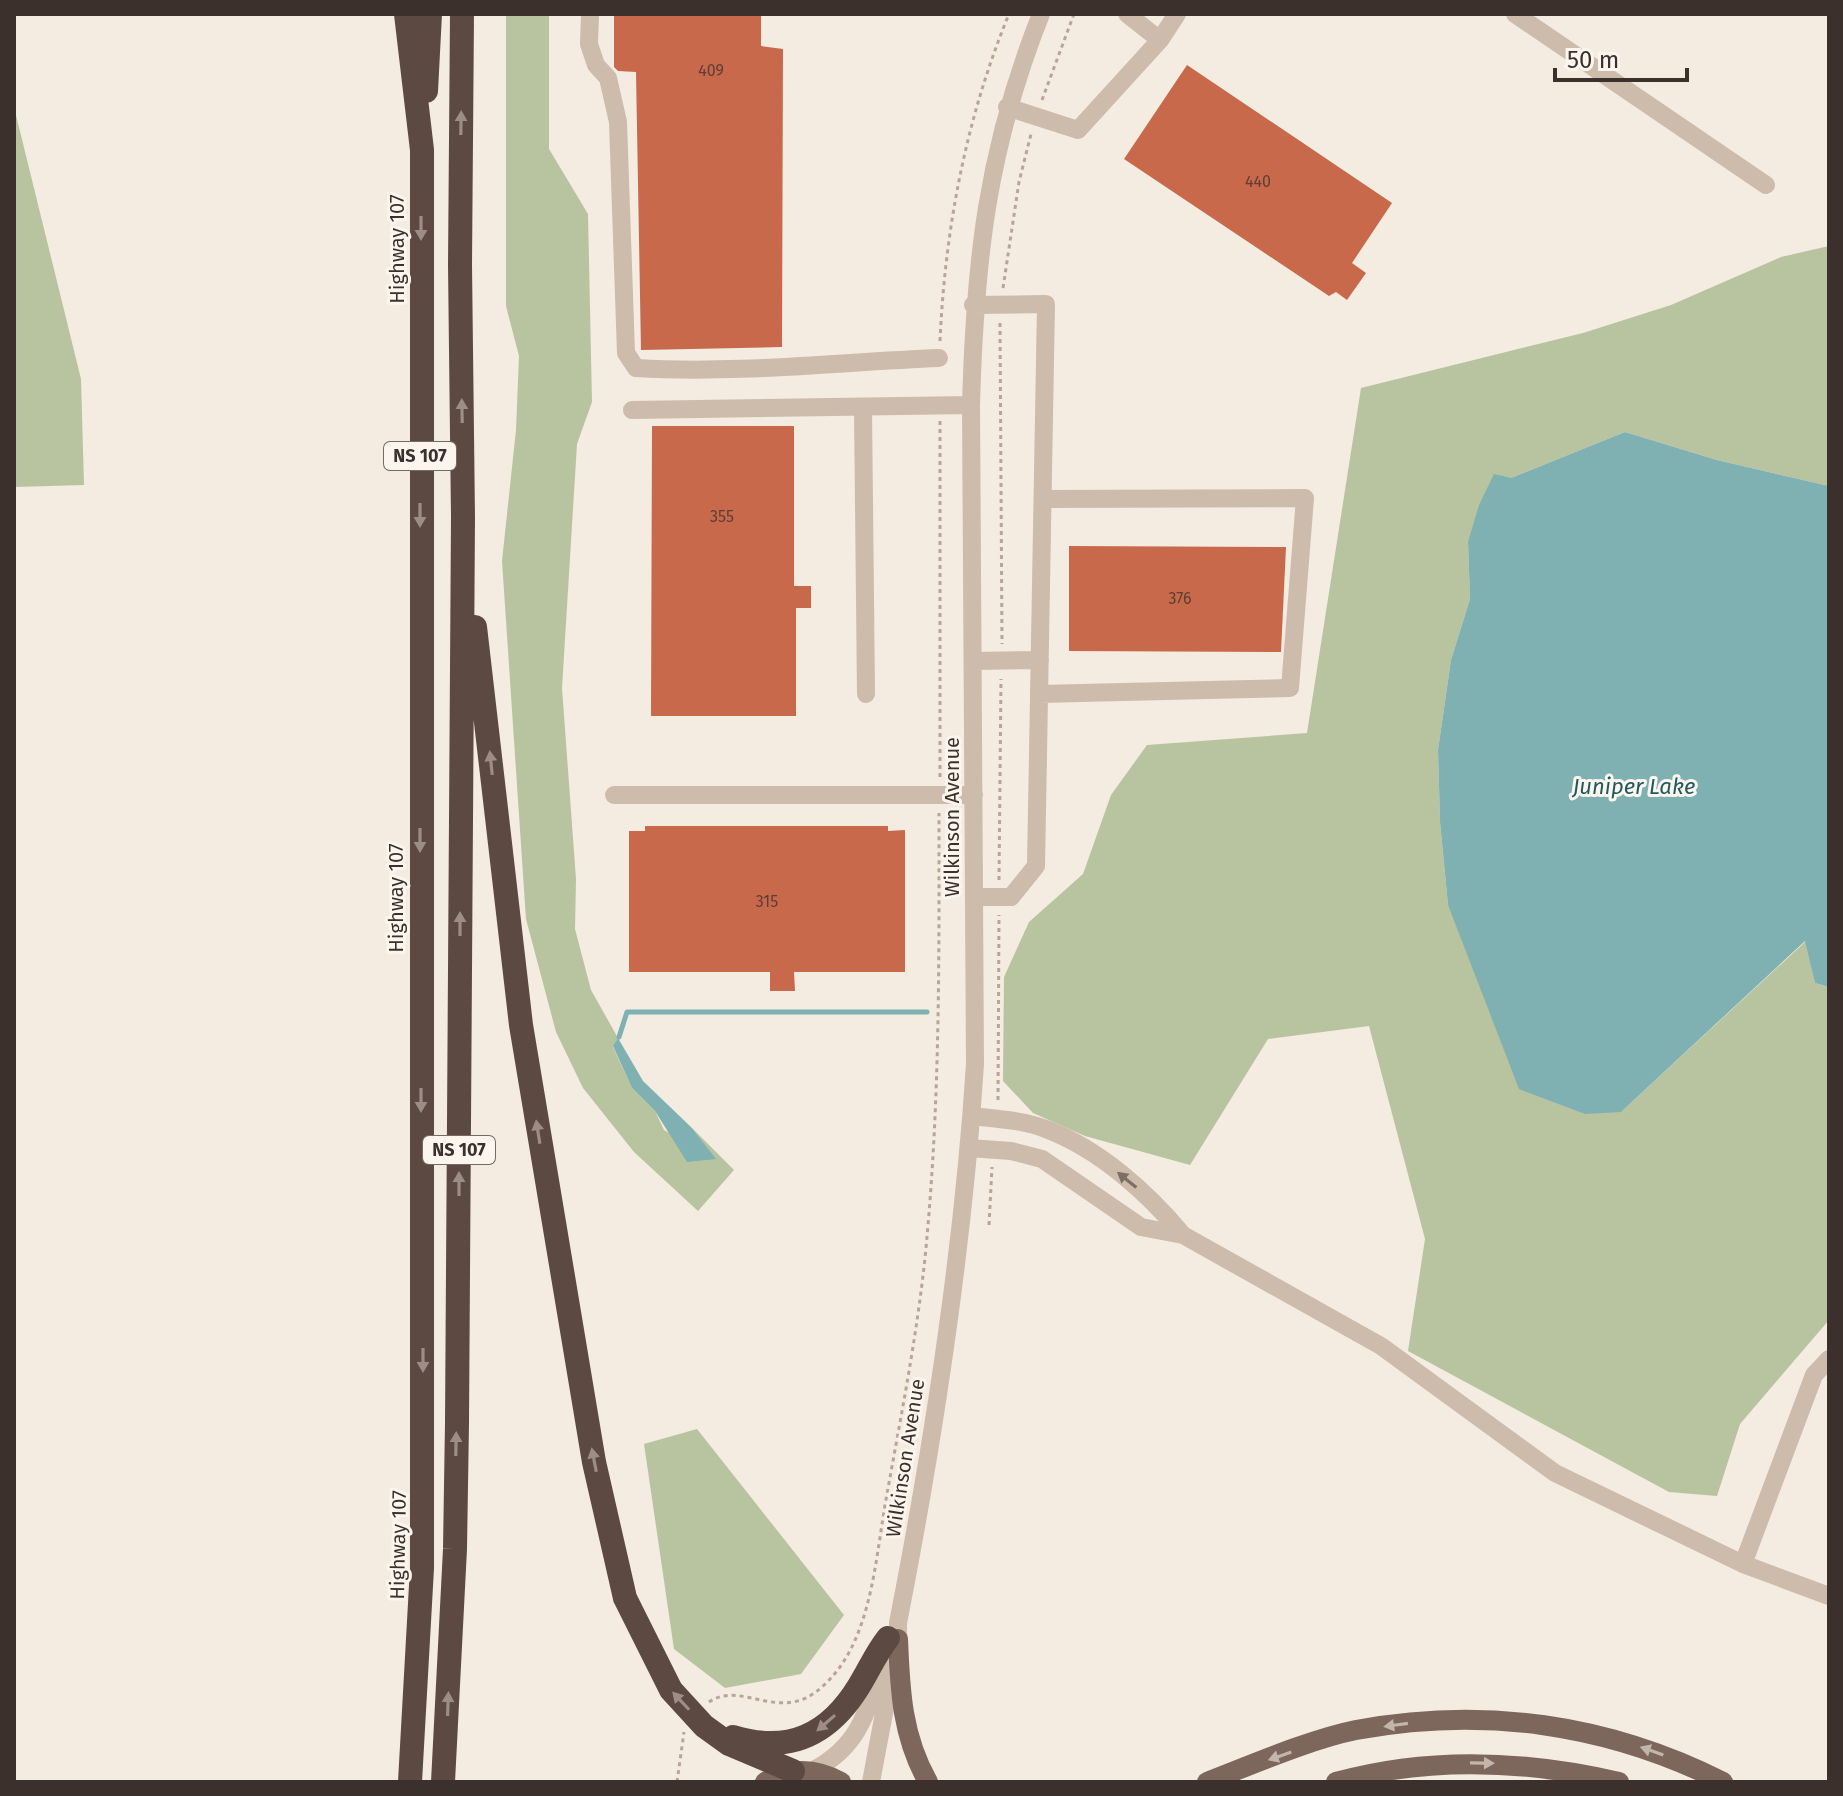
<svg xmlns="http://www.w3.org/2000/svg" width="1843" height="1796" font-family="'Fira Sans',sans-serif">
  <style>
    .green { fill: #b8c4a0 }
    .water { fill: #7fb0b2 }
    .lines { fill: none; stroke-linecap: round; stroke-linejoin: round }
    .stream { stroke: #7fb0b2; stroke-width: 5 }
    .building { fill: #c8694b }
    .path { stroke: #b9a596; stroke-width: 3; stroke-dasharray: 4 4; stroke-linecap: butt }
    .minor { stroke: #cdbbac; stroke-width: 18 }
    .major { stroke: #7d675c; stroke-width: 20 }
    .highway { stroke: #5c4a42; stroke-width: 24 }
    .oneway { fill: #9c8e87 }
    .oneway2 { fill: #7d6f65 }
    .oneway3 { fill: #c2b5ac }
    .labels { text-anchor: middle; stroke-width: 6; stroke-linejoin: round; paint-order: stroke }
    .number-label { font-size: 16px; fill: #5e3e33 }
    .shield { fill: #fbf5ee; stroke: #756b66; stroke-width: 2 }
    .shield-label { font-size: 18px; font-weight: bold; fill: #3b302b }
    .street-label { font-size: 20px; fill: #3b302b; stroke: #fbf5ee }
    .water-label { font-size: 22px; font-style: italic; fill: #1f5a5e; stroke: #fbf5ee }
  </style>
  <rect width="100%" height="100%" fill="#f4ebe1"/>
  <!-- green -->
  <path class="green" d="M506 14H549V149L588 214 592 402 577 444 562 688 576 879 575 929 591 990 618 1038 613 1047 632 1088 655 1111 664 1130 715 1159 692 1128 734 1170 698 1211 634 1152 583 1088 556 1032 526 919 502 561 516 430 519 356 506 306Z
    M14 107 81 379 84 485 14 487Z
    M1829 246V486L1717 460 1625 432 1511 478 1468 542 1470 599 1451 660 1438 750 1440 822 1448 905 1621 1112 1806 941 1815 983 1829 987V1320L1740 1424 1717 1496 1669 1492 1408 1351 1425 1239 1369 1026 1268 1039 1190 1165 1085 1136 1033 1113 1003 1081 1004 977 1029 922 1083 874 1111 795 1147 745 1307 733 1361 388 1583 333 1671 305 1781 257Z
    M697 1429 844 1615 801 1674 725 1688 674 1649 644 1444Z"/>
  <!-- water -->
  <path class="water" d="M1625 432 1717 460 1829 486V987L1815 983 1805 941 1621 1112 1585 1114 1519 1089 1448 905 1440 822 1438 750 1451 660 1470 599 1468 542 1479 505 1494 474 1511 478Z
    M618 1038 643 1081 692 1128 716 1159 687 1162 655 1111 632 1088 613 1046Z"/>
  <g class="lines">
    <!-- stream -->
    <path class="stream" d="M619 1037 627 1012H927"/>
  </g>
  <!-- building -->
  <path class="building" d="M614 14H761V46L783 49 782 347 641 350 636 72 618 71 614 67Z
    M1187 65 1392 203 1352 263 1366 273 1347 300 1336 292 1329 296 1124 159Z
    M652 426H794V586H811V608H796V716H651Z
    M1069 546 1286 547 1281 652 1069 651Z
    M645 826H888V831L905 830V972H794L795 991H770V972H629V831H645Z"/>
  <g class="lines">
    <!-- path -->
    <path class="path" d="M1042 100 1074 14
      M1003 288 1019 182 1031 134
      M1000 323 1002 644
      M940 341C945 229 966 118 1009 14
      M940 777V421
      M999 880 1001 679
      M998 1100 999 915
      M989 1225 992 1167
      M709 1702C742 1679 781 1726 823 1686 873 1641 875 1557 887 1494 903 1405 921 1315 928 1225 940 1087 939 950 939 813
      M677 1782 684 1732"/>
    <!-- minor -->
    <path class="minor" d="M590 14 589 44 596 65 608 78 618 122 626 353 636 368C737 374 839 362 939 358
      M1127 14 1160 40
      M1515 14 1766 185
      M1007 107 1078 130 1160 40 1177 14
      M973 305 1046 304 1036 866 1011 897H974
      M863 409 866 694
      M632 410 971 405
      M974 661 1040 660
      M1039 694 1290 688 1305 498 1043 499
      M614 795H974
      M972 1116C996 1119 1023 1120 1046 1129 1099 1149 1147 1192 1183 1235
      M969 1148 1011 1151 1042 1159 1141 1227 1183 1235 1381 1346 1555 1473 1743 1564
      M1829 1359 1814 1375 1743 1564 1829 1596
      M812 1771C862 1745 868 1709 882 1658
      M871 1782 898 1639V1623C934 1439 963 1251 975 1064L971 405C975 260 987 150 1041 14"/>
    <!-- major -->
    <path class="major" d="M898 1639C900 1691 902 1736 928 1782
      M765 1782C790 1767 816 1768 841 1782
      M1207 1782C1251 1765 1311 1739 1356 1730 1483 1706 1608 1724 1723 1782
      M1336 1782C1430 1756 1524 1760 1619 1782"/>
    <!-- highway -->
    <path class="highway" d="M406 14 422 150V1568L410 1782
      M426 91 430 14
      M475 627 521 1025 594 1462 625 1598 671 1690 704 1726 729 1744 793 1771
      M733 1737C789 1754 829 1735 859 1686 869 1670 876 1653 888 1638
      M443 1782 455 1549 457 1423 463 517 460 265 462 14"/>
  </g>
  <!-- one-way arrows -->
  <defs><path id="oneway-solid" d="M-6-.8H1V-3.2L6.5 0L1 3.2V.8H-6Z" transform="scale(2)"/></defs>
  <g class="oneway">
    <use href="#oneway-solid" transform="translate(461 123) rotate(-89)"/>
    <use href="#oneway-solid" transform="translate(421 228) rotate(90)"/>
    <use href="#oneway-solid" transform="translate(462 411) rotate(-91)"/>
    <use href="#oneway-solid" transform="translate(420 515) rotate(90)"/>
    <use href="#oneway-solid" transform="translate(491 763) rotate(-96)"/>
    <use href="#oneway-solid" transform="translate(420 840) rotate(90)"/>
    <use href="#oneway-solid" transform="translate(460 924) rotate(-90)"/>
    <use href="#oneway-solid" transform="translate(421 1100) rotate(90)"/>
    <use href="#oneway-solid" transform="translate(538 1132) rotate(-99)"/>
    <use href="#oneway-solid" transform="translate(459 1184) rotate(-90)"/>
    <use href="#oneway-solid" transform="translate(423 1360) rotate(90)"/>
    <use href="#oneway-solid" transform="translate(456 1444) rotate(-89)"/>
    <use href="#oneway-solid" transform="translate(594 1460) rotate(-101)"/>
    <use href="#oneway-solid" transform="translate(681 1701) rotate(-133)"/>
    <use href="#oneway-solid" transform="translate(448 1704) rotate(-88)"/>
    <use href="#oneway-solid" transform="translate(826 1723) rotate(139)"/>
  </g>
  <use class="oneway2" href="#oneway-solid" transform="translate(1127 1180) rotate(-141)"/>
  <g class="oneway3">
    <use href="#oneway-solid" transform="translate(1396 1725) rotate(172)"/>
    <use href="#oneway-solid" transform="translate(1652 1751) rotate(-161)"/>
    <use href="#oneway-solid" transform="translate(1280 1756) rotate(161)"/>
    <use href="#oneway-solid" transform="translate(1482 1763) rotate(1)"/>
  </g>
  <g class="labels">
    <!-- number labels -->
    <g class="number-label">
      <text x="711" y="76">409</text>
      <text x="1258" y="187">440</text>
      <text x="722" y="522">355</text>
      <text x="1180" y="604">376</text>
      <text x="767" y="907">315</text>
    </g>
    <!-- shield labels -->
    <g class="shield">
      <rect x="384" y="442" width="72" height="28" rx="6"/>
      <rect x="423" y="1136" width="72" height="28" rx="6"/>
    </g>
    <g class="shield-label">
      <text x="420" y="462">NS 107</text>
      <text x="459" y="1156">NS 107</text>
    </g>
    <!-- street labels -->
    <g class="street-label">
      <text transform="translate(397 249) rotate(-90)" y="7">Highway 107</text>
      <text transform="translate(952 817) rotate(-90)" y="7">Wilkinson Avenue</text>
      <text transform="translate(396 898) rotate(-90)" y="7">Highway 107</text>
      <text transform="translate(905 1458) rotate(-81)" y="7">Wilkinson Avenue</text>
      <text transform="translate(398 1545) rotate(-89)" y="7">Highway 107</text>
    </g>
    <!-- water labels -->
    <g class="water-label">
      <text x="1634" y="794">Juniper Lake</text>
    </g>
  </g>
  <!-- border -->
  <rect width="1843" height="1796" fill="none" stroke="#3b302b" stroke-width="32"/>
  <!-- scale -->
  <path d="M1555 68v12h132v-12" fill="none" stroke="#3b302b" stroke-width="4"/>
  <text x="1567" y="68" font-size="24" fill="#3b302b" stroke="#fbf5ee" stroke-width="6" paint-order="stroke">50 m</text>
</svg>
